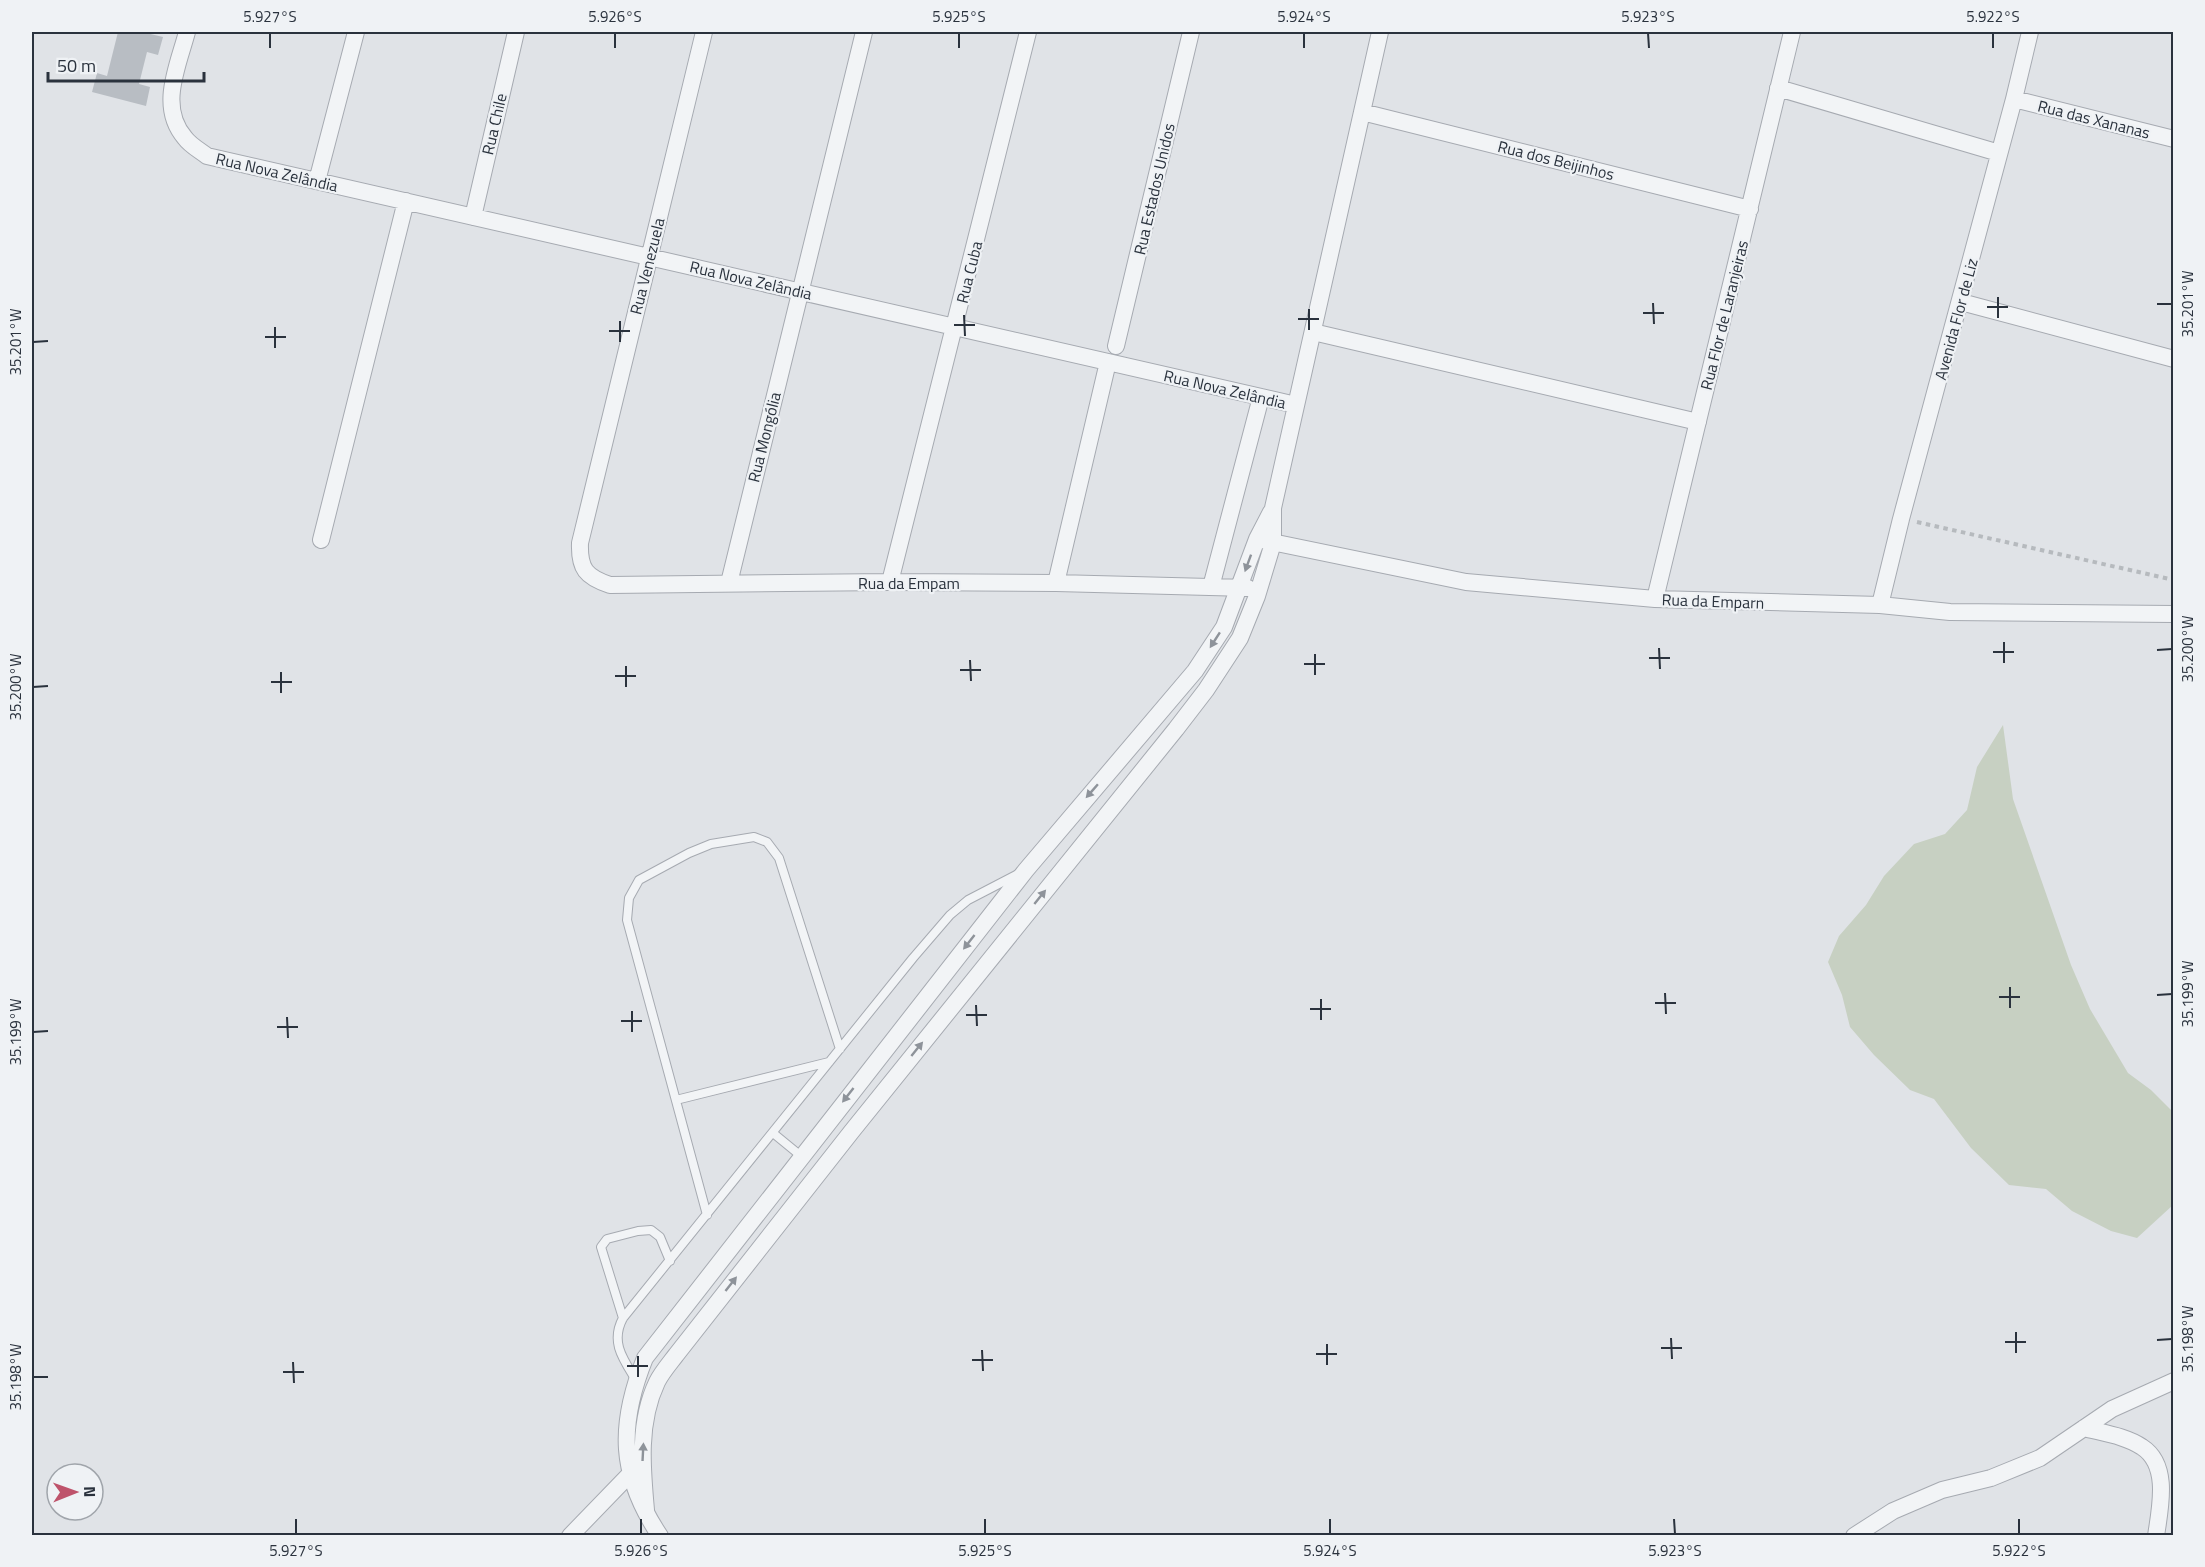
<svg xmlns="http://www.w3.org/2000/svg" width="2205" height="1567" font-family="'Titillium Web',sans-serif">
  <style>
    .green { fill: #c7d0c2 }
    .building { fill: #b8bdc3 }
    .lines { fill: none; stroke-linecap: round; stroke-linejoin: round }
    .service-casing { stroke: #a6aab1; stroke-width: 10 }
    .minor-casing { stroke: #a6aab1; stroke-width: 18 }
    .path { stroke: #b6babe; stroke-width: 4; stroke-dasharray: 4.5 4.5; stroke-linecap: butt }
    .service { stroke: #f2f4f6; stroke-width: 8 }
    .minor { stroke: #f2f4f6; stroke-width: 16 }
    .oneway { fill: #8e939a }
    .ticks { fill: none; stroke: #2a323d; stroke-width: 2 }
    .labels { text-anchor: middle; stroke-width: 4.5; stroke-linejoin: round; paint-order: stroke }
    .street-label { font-size: 16px; fill: #2a323d; stroke: #eff2f5 }
    .neatline { fill: none; stroke: #2a323d; stroke-width: 2 }
    .ticks-label { font-size: 15px; text-anchor: middle; fill: #2a323d }
  </style>
  <rect width="100%" height="100%" fill="#e0e3e7"/>
  <!-- green -->
  <path class="green" d="M2003 725 2013 799 2071 965 2090 1009 2128 1073 2151 1090 2173 1112V1205L2137 1238 2111 1231 2072 1211 2046 1189 2009 1185 1971 1148 1934 1099 1910 1090 1874 1055 1850 1027 1842 995 1828 962 1839 936 1866 905 1884 876 1914 844 1945 834 1967 810 1977 767Z"/>
  <!-- building -->
  <path class="building" d="M118 32H142L163 37 158 55 147 52 139 84 150 87 146 106 92 92 97 73 107 76Z"/>
  <g class="lines">
    <!-- service casing -->
    <g class="service-casing">
      <path id="service" d="M676 1100 829 1062
        M773 1133 801 1156
        M707 1215 627 920 629 898 639 880 689 853 711 844 754 837 767 842 779 858 840 1049
        M623 1318 601 1247 607 1239 638 1231 651 1230 660 1237 670 1261
        M636 1380C623 1359 610 1342 623 1318L913 958 950 915 968 900 1018 874"/>
    </g>
    <!-- minor casing -->
    <g class="minor-casing">
      <path id="minor" d="M187 32C178 66 158 107 185 138 190 145 199 150 207 156L1296 405
        M704 32 580 543C579 569 586 577 610 585L890 582 1056 583 1248 588
        M1778 88 1999 153
        M2014 99 2174 139
        M1362 112 1750 209
        M317 181 356 32
        M473 217 516 32
        M1961 302 2174 359
        M1313 332 1698 422
        M1116 346 1191 32
        M321 540 406 201
        M1262 540 1466 582 1655 599 1880 605 1950 612 2174 614
        M890 582 1028 32
        M729 583 864 32
        M1056 583 1108 362
        M1211 587 1261 397
        M1655 599 1792 32
        M1880 605 1901 519 2014 99 2030 32
        M2084 1428C2103 1433 2126 1436 2142 1447 2170 1465 2160 1508 2156 1536
        M646 1510C642 1467 638 1422 657 1382 662 1372 670 1363 676 1355L852 1131 1176 729 1206 690 1240 638 1257 596 1273 543V508L1380 32
        M570 1536 629 1475
        M660 1536C619 1475 618 1425 645 1358L1026 870 1195 671 1224 627 1257 539 1271 512
        M1854 1536 1893 1511 1942 1490 1991 1478 2040 1458 2112 1409 2174 1381"/>
    </g>
    <!-- path -->
    <path class="path" d="M1917 522 2174 580"/>
    <!-- service -->
    <use href="#service" class="service"/>
    <!-- minor -->
    <use href="#minor" class="minor"/>
  </g>
  <!-- one-way arrows -->
  <defs><path id="oneway-solid" d="M-6-.8H1V-3.2L6.5 0L1 3.2V.8H-6Z" transform="scale(1.5)"/></defs>
  <g class="oneway">
    <use href="#oneway-solid" transform="translate(1248 563) rotate(110)"/>
    <use href="#oneway-solid" transform="translate(1215 640) rotate(123)"/>
    <use href="#oneway-solid" transform="translate(1092 791) rotate(131)"/>
    <use href="#oneway-solid" transform="translate(1040 897) rotate(-51)"/>
    <use href="#oneway-solid" transform="translate(969 942) rotate(128)"/>
    <use href="#oneway-solid" transform="translate(917 1049) rotate(-51)"/>
    <use href="#oneway-solid" transform="translate(848 1095) rotate(128)"/>
    <use href="#oneway-solid" transform="translate(731 1284) rotate(-52)"/>
    <use href="#oneway-solid" transform="translate(643 1452) rotate(-87)"/>
  </g>
  <!-- ticks -->
  <path class="ticks" d="M270 33V48M615 33V48M959 33V48M1304 33V48M1648 33 1649 48M1993 33V48M1998 297V318M1653 303 1654 324M2157 304H2172M1987 307H2008M1309 309V330M1643 313H1664M964 315 965 336M1298 319H1319M620 321V342M954 325H975M275 327V348M609 331H630M265 337H286M33 342 48 341M2004 642V663M1659 648 1660 669M2157 650 2172 649M1993 652H2014M1315 654V675M1649 658H1670M970 660 971 681M1304 664H1325M626 666V687M960 670H981M281 672V693M615 676H636M271 682H292M33 687 48 686M2010 987V1008M1665 993 1666 1014M2157 995 2172 994M1999 997H2020M1321 999V1020M1655 1003H1676M976 1005 977 1026M1310 1009H1331M632 1011V1032M966 1015H987M287 1017 288 1038M621 1021H642M277 1027H298M33 1032 48 1031M2016 1332V1353M1671 1338 1672 1359M2157 1340 2172 1339M2005 1342H2026M1327 1344V1365M1661 1348H1682M982 1350 983 1371M1316 1354H1337M638 1356V1377M972 1360H993M293 1362 294 1383M627 1366H648M283 1372H304M33 1377H48M296 1519V1534M641 1519V1534M985 1519V1534M1330 1519V1534M1674 1519 1675 1534M2019 1519V1534"/>
  <g class="labels">
    <!-- street labels -->
    <g class="street-label">
      <text transform="translate(2094 119) rotate(14)" y="6">Rua das Xananas</text>
      <text transform="translate(494 124) rotate(-77)" y="6">Rua Chile</text>
      <text transform="translate(1556 160) rotate(14)" y="6">Rua dos Beijinhos</text>
      <text transform="translate(277 172) rotate(13)" y="6">Rua Nova Zelândia</text>
      <text transform="translate(1154 189) rotate(-77)" y="6">Rua Estados Unidos</text>
      <text transform="translate(647 266) rotate(-76)" y="6">Rua Venezuela</text>
      <text transform="translate(969 272) rotate(-76)" y="6">Rua Cuba</text>
      <text transform="translate(751 280) rotate(13)" y="6">Rua Nova Zelândia</text>
      <text transform="translate(1724 315) rotate(-76)" y="6">Rua Flor de Laranjeiras</text>
      <text transform="translate(1956 319) rotate(-75)" y="6">Avenida Flor de Liz</text>
      <text transform="translate(1225 389) rotate(13)" y="6">Rua Nova Zelândia</text>
      <text transform="translate(764 437) rotate(-76)" y="6">Rua Mongólia</text>
      <text x="909" y="589">Rua da Empam</text>
      <text transform="translate(1713 601) rotate(2)" y="6">Rua da Emparn</text>
    </g>
  </g>
  <!-- border -->
  <rect width="2205" height="1567" fill="none" stroke="#eff2f5" stroke-width="66"/>
  <!-- north arrow -->
  <g transform="translate(75 1492) rotate(89)"><circle r="28" fill="#eff2f5" stroke="#a0a5ab" stroke-width="1.5"/>
  <path d="M0-4.5L10 22L0 15L-10 22Z" fill="#be536b"/>
  <text y="-9" font-size="16" font-weight="bold" text-anchor="middle" fill="#2a323d">N</text>
  </g>
  <!-- scale -->
  <path d="M48 72v9h156v-9" fill="none" stroke="#2a323d" stroke-width="3"/>
  <text x="57" y="72" font-size="18" fill="#2a323d" stroke="#eff2f5" stroke-width="4.5" paint-order="stroke">50 m</text>
  <rect x="33" y="33" width="2139" height="1501" class="neatline"/>
  <g class="ticks-label">
    <text x="270" y="22">5.927°S</text>
    <text x="615" y="22">5.926°S</text>
    <text x="959" y="22">5.925°S</text>
    <text x="1304" y="22">5.924°S</text>
    <text x="1648" y="22">5.923°S</text>
    <text x="1993" y="22">5.922°S</text>
    <text transform="translate(2188 304) rotate(-90)" y="5">35.201°W</text>
    <text transform="translate(16 342) rotate(-90)" y="5">35.201°W</text>
    <text transform="translate(2188 649) rotate(-90)" y="5">35.200°W</text>
    <text transform="translate(16 687) rotate(-90)" y="5">35.200°W</text>
    <text transform="translate(2188 994) rotate(-90)" y="5">35.199°W</text>
    <text transform="translate(16 1032) rotate(-90)" y="5">35.199°W</text>
    <text transform="translate(2188 1339) rotate(-90)" y="5">35.198°W</text>
    <text transform="translate(16 1377) rotate(-90)" y="5">35.198°W</text>
    <text x="296" y="1556">5.927°S</text>
    <text x="641" y="1556">5.926°S</text>
    <text x="985" y="1556">5.925°S</text>
    <text x="1330" y="1556">5.924°S</text>
    <text x="1675" y="1556">5.923°S</text>
    <text x="2019" y="1556">5.922°S</text>
  </g>
</svg>
